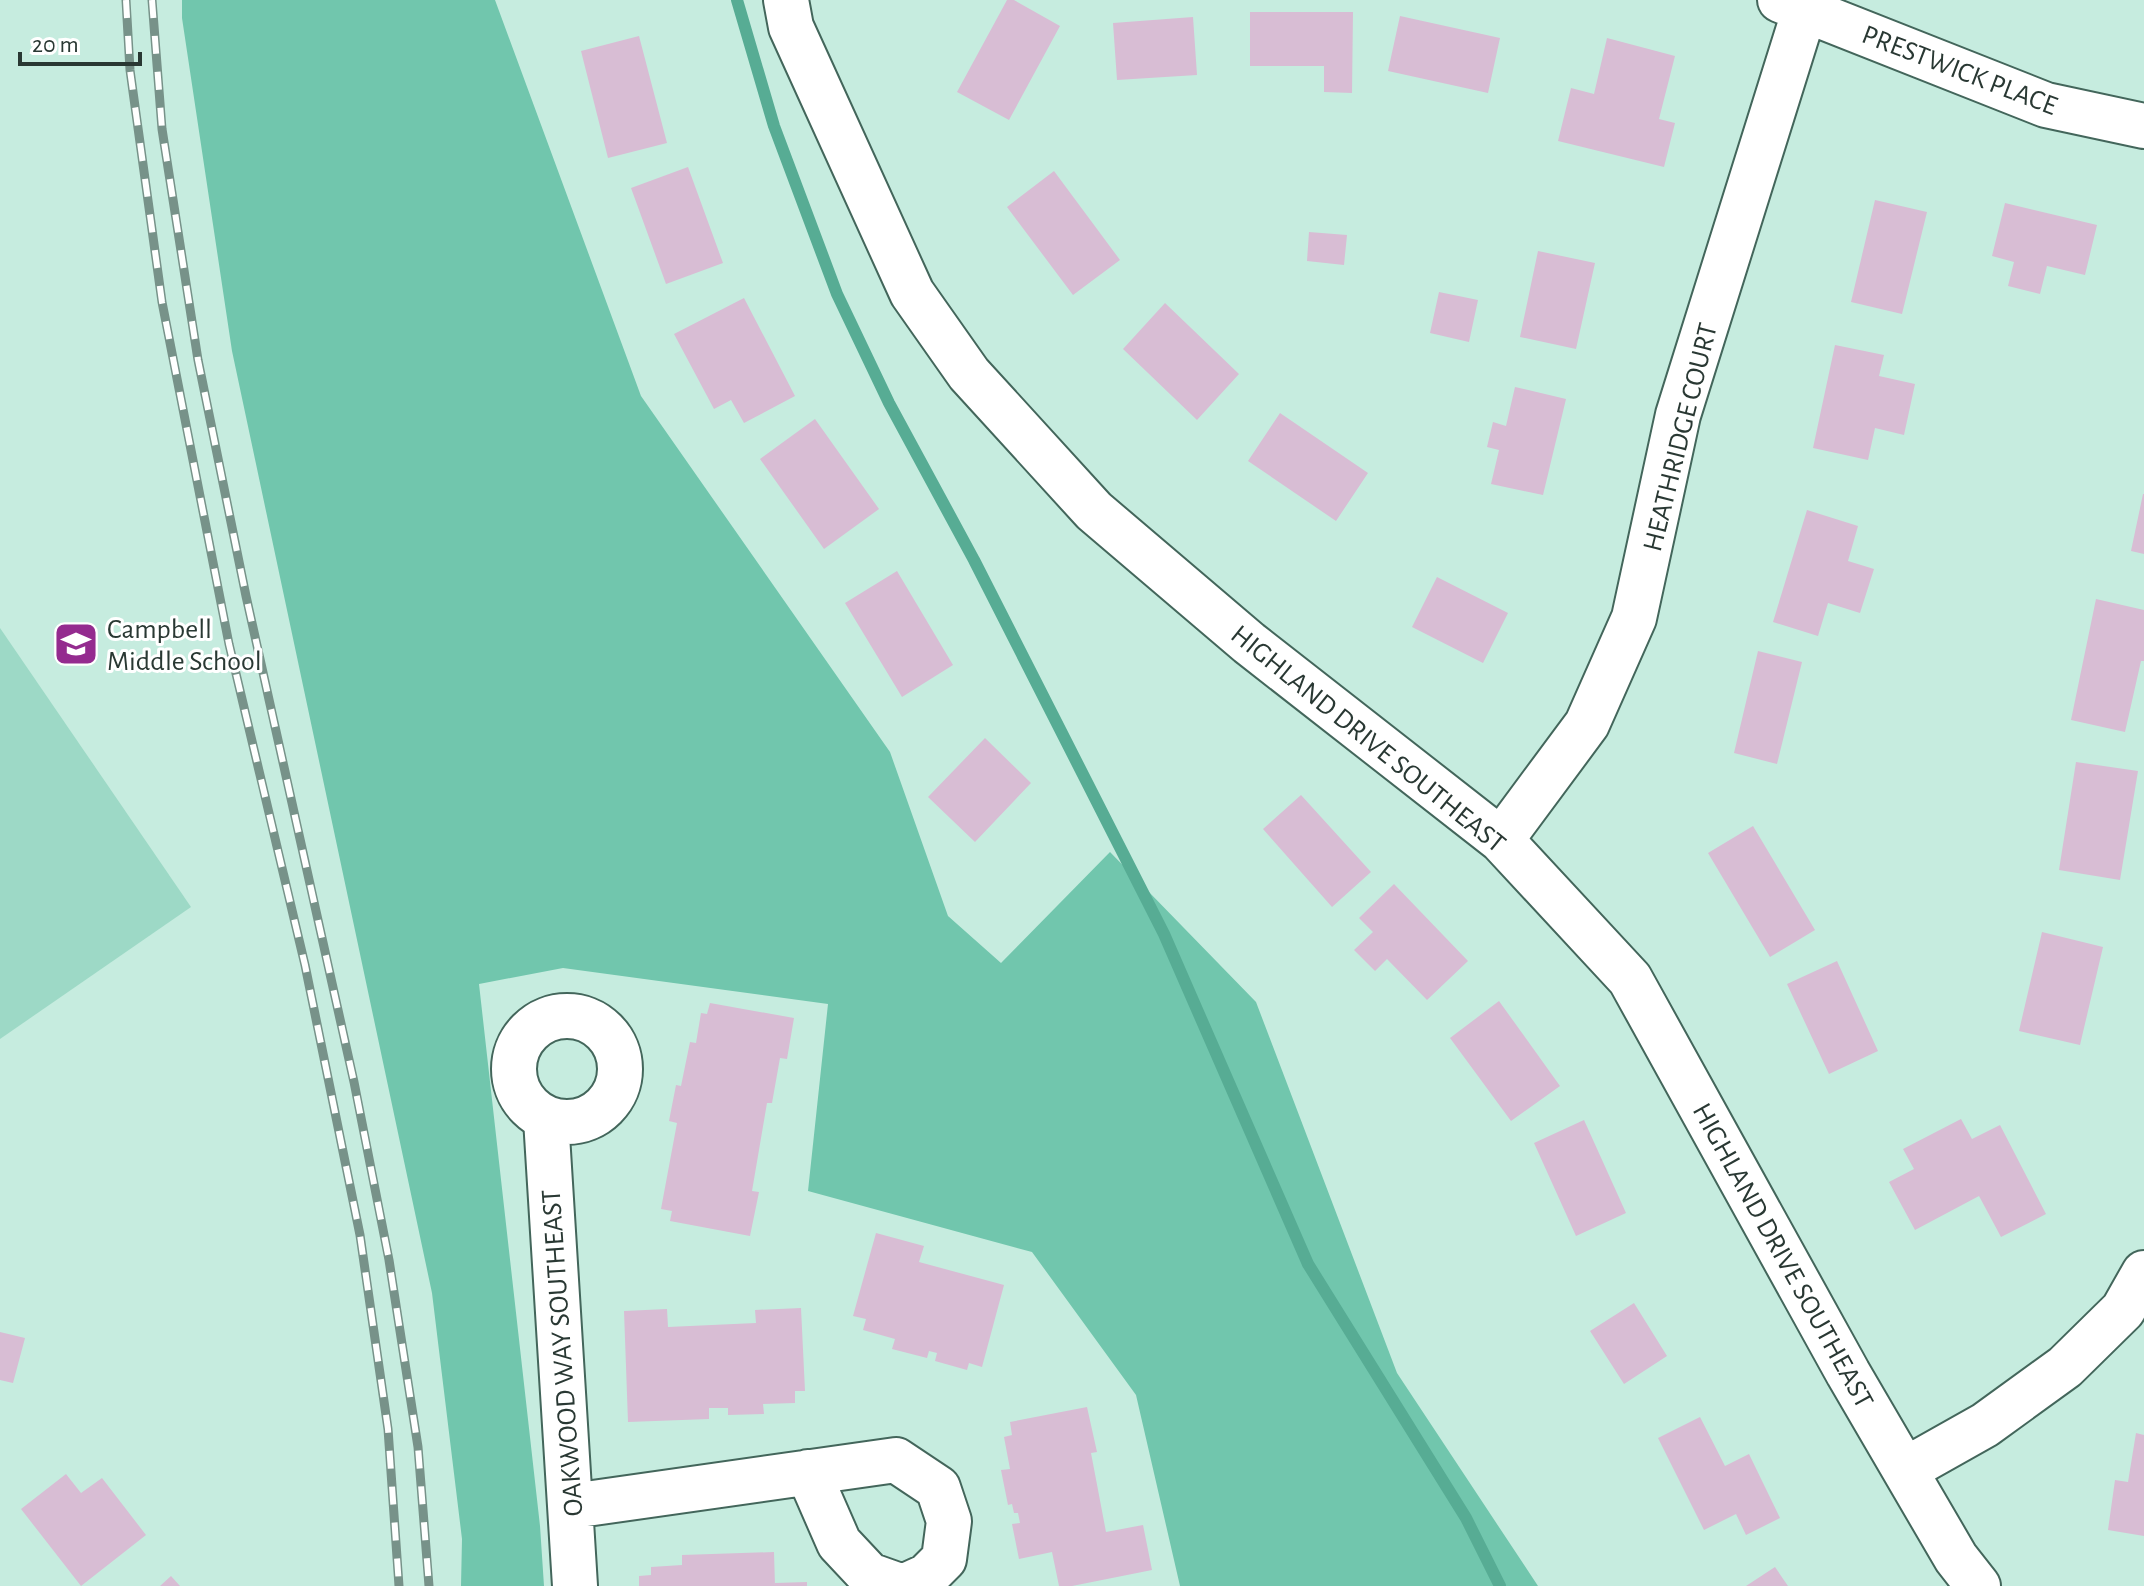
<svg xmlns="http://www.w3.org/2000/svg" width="2144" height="1586" font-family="'Alegreya Sans',sans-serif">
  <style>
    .green { fill: #9dd9c6 }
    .forest { fill: #71c6ad }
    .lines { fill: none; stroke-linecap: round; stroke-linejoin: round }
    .stream { stroke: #57ac94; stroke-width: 12 }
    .building { fill: #d8bdd4 }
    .minor-casing { stroke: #43665b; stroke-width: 48 }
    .minor { stroke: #fff; stroke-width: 44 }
    .rail-casing { stroke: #779289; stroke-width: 9 }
    .rail { stroke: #fff; stroke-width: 6; stroke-dasharray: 18; stroke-linecap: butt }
    .labels { text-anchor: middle; stroke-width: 6; stroke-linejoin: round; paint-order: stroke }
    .street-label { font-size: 28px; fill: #293833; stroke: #fff }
    .poi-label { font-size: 28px; fill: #293833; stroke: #fff; text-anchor: start }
  </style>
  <rect width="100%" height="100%" fill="#c6ecdf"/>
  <!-- green -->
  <path class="green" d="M0 628 191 907 0 1039Z"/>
  <!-- forest -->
  <path class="forest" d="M182 0H495L641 396 890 752 948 916 1001 963 1110 852 1256 1002 1397 1373 1538 1586H1180L1136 1395 1032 1252 808 1191 828 1004 563 968 479 984 540 1526 544 1586H461L462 1539 432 1293 232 351 182 18Z"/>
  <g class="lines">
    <!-- stream -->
    <path class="stream" d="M737 0 774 126 837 294 889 403 974 560 1164 934 1308 1264 1466 1518 1500 1586"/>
  </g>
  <!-- building -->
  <path class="building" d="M1007 0H1014L1060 26 1009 120 957 92Z
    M1250 12H1353L1352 93 1324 92V66H1250Z
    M1400 16 1500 38 1488 93 1388 71Z
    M1193 17 1197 75 1117 80 1113 23Z
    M639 36 667 143 608 158 581 51Z
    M1607 38 1675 56 1659 119 1675 123 1664 167 1558 141 1571 88 1594 94Z
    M688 167 723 263 666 284 631 188Z
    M1054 171 1120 260 1073 295 1007 207Z
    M1875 200 1927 212 1902 314 1851 302Z
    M2005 203 2097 225 2085 275 2047 266 2040 294 2008 286 2014 262 1992 256Z
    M1309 232 1347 235 1344 265 1307 261Z
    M1538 251 1595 263 1576 349 1520 337Z
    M1439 292 1478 300 1469 342 1430 333Z
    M744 298 795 396 744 423 731 400 714 409 674 334Z
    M1165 303 1239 374 1197 420 1123 349Z
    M1835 345 1884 355 1879 376 1915 384 1904 435 1875 428 1868 460 1813 448Z
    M1515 387 1566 399 1543 495 1491 484 1499 450 1487 447 1493 422 1506 426Z
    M1280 413 1368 473 1336 521 1248 461Z
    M815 419 879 509 824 549 760 459Z
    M2143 494H2144V554L2131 551Z
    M1807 510 1858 526 1848 561 1874 569 1860 613 1828 603 1818 636 1773 622Z
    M897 571 953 665 902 697 845 603Z
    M1437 577 1508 613 1483 663 1412 627Z
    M2096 599 2144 610V661H2141L2125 732 2071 720Z
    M1758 651 1802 662 1777 764 1734 753Z
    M985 738 1031 783 975 842 928 797Z
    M2076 762 2138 771 2120 880 2059 870Z
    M1301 795 1371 872 1332 907 1263 829Z
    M1753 826 1815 930 1770 957 1708 853Z
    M1394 884 1468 961 1427 1000 1387 959 1375 971 1354 950 1373 932 1359 918Z
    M2042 932 2103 947 2080 1045 2019 1031Z
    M1837 961 1878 1051 1829 1074 1787 984Z
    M1499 1001 1560 1086 1511 1121 1450 1038Z
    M710 1003 794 1018 787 1059 780 1058 772 1103H767L752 1191 759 1192 750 1236 670 1221 672 1211 661 1209 677 1123 669 1121 676 1085 681 1086 690 1042 696 1043 701 1013 707 1014Z
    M1961 1119 1972 1139 2000 1125 2046 1214 2001 1237 1979 1196 1915 1230 1889 1182 1914 1169 1903 1149Z
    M1584 1120 1626 1213 1576 1236 1534 1143Z
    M876 1233 924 1246 919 1262 1004 1285 982 1367 969 1363 967 1370 935 1361 937 1353 929 1351 927 1358 892 1349 895 1339 863 1330 866 1319 853 1316Z
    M1634 1303 1667 1356 1624 1384 1590 1331Z
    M801 1308 805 1391H795V1403L763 1404 764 1414 728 1415V1408H709V1419L628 1422 624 1311 667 1309 668 1327 756 1323 755 1310Z
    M0 1332 25 1338 13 1383 0 1380Z
    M1087 1407 1097 1452 1091 1453 1106 1532 1143 1525 1152 1570 1072 1586H1059L1052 1552 1019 1559 1012 1524 1020 1523 1018 1513H1014L1012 1504 1008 1505 1001 1470 1010 1469 1004 1437 1012 1435 1010 1422Z
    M1700 1417 1725 1466 1749 1454 1780 1518 1746 1535 1736 1514 1704 1530 1658 1438Z
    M2136 1433 2144 1435V1536L2108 1530 2115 1480 2128 1482Z
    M66 1474 81 1493 102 1478 146 1535 81 1586 21 1509Z
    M774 1552 775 1586H639V1576L651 1575V1567L682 1565V1555Z
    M1775 1567 1788 1586H1746Z
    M171 1576 180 1586H160Z
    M807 1582V1586H775V1583Z"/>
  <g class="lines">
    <!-- minor casing -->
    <g class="minor-casing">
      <path id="minor" d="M786 0 791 27 912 293 969 374 1094 511 1249 643 1501 840 1630 979 1848 1373 1956 1558 1978 1586
        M1780 0 2046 105 2144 126
        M1501 840 1587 724 1634 618 1678 415 1805 9
        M514 1069a53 53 0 1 1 106 0a53 53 0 1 1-106 0Z
        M546 1119 575 1586
        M1905 1470 1985 1425 2065 1367 2123 1310 2144 1273
        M808 1472 839 1543 869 1575 900 1586
        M572 1506 896 1460 938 1488 949 1521 944 1559 927 1576 905 1586"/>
    </g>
    <!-- minor -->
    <use href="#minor" class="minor"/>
    <!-- rail casing -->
    <g class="rail-casing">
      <path id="rail" d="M126 0 130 70 162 302 229 644 305 965 360 1235 388 1429 399 1586
        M152 0 162 129 198 360 246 596 354 1082 389 1260 418 1447 429 1586"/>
    </g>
    <!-- rail -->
    <use href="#rail" class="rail"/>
  </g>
  <!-- icons -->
  <defs>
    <g id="school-square" transform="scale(2.3)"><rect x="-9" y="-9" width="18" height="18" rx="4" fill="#942b8f" stroke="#fff"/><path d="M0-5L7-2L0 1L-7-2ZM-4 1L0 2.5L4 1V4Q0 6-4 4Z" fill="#fff"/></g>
  </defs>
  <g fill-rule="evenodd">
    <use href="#school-square" x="76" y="644"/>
  </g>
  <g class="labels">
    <!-- street labels -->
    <g class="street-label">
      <text transform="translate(1960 69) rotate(21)" y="10">PRESTWICK PLACE</text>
      <text transform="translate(1679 437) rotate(-76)" y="10">HEATHRIDGE COURT</text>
      <text transform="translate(1369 738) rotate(39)" y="10">HIGHLAND DRIVE SOUTHEAST</text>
      <text transform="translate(1784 1255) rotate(61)" y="10">HIGHLAND DRIVE SOUTHEAST</text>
      <text transform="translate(561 1353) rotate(-94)" y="10">OAKWOOD WAY SOUTHEAST</text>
    </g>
    <!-- poi labels -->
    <g class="poi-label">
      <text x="107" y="638">Campbell<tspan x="107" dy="32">Middle School</tspan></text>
    </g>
  </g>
  <!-- scale -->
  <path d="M20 52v12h120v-12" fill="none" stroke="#293833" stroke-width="4"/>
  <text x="32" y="52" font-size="24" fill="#293833" stroke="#ffffff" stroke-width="6" paint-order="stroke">20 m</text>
</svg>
